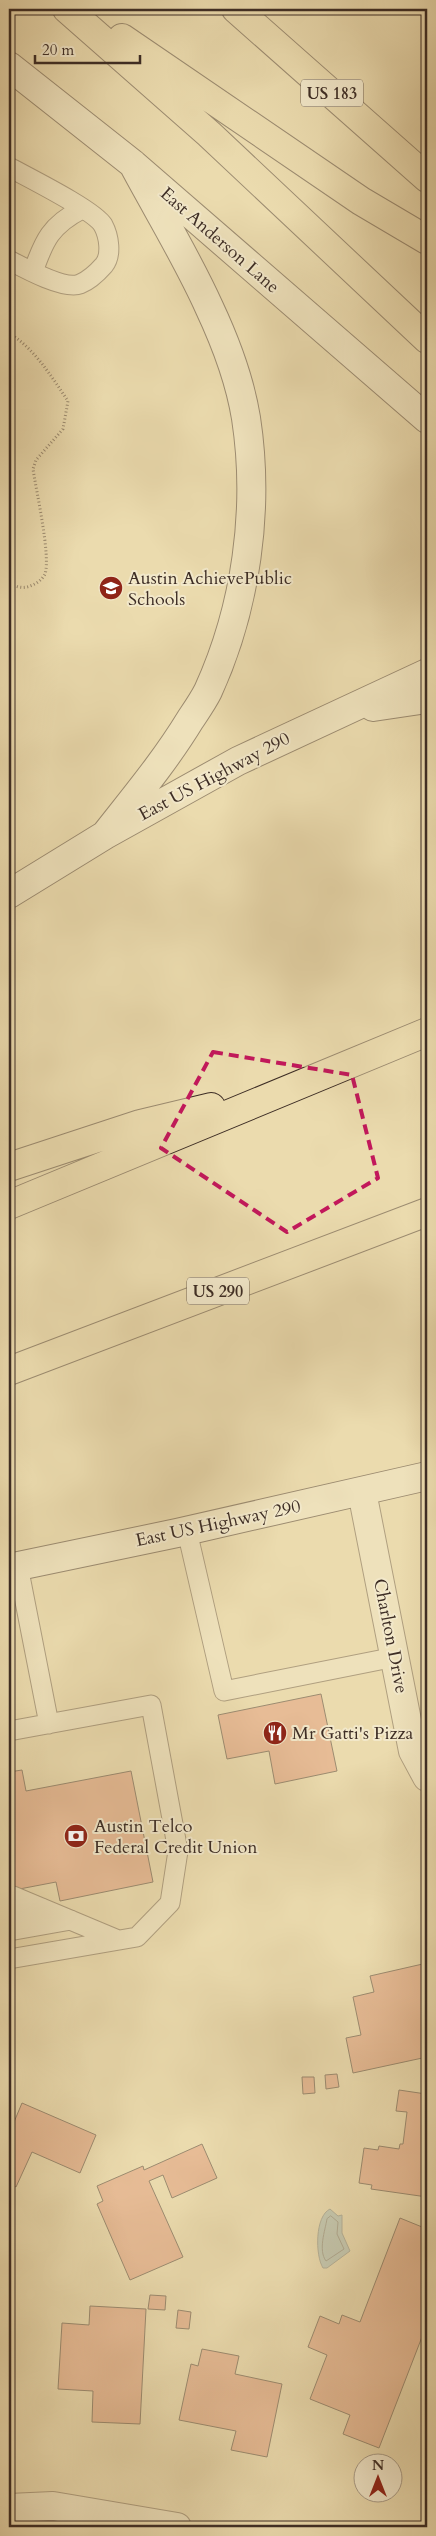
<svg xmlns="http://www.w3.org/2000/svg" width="436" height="2536" font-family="Cardo,serif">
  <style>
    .water { fill: #9db8b6; stroke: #77807c }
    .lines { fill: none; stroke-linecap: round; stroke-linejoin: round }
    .shore { stroke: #6d726e; stroke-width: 1 }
    .building { fill: #e29778; stroke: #3d2d25 }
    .service-casing { stroke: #685847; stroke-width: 21 }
    .minor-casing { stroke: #685847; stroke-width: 30 }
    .secondary-casing { stroke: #3d2d25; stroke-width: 30 }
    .motorway-casing { stroke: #3d2d25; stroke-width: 30 }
    .path { stroke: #3d2d25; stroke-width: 3; stroke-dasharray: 1 2.5; stroke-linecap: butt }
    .service { stroke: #f2e8ca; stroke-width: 19 }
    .minor { stroke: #f2e8ca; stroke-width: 28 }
    .secondary { stroke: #f2e8ca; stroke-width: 28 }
    .motorway { stroke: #ebdbae; stroke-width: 28 }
    .marked { fill: none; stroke: #c2185b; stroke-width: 4; stroke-dasharray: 10 6; stroke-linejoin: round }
    .labels { text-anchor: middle; stroke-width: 4; stroke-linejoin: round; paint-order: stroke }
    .shield { fill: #f2e8ca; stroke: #736556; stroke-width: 1 }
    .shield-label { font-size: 16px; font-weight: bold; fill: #3d2d25 }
    .street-label { font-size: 18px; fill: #3d2d25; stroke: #f2e8ca }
    .poi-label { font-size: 18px; fill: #3d2d25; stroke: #f2e8ca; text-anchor: start }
  </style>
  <rect width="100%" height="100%" fill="#ebdbae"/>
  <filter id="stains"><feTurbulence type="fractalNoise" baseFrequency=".004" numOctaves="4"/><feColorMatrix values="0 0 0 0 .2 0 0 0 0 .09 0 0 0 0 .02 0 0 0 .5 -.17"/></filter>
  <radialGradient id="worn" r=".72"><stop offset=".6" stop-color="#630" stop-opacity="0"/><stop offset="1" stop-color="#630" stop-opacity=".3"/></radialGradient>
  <!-- water -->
  <path class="water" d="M330 2209 338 2216 342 2215V2233L350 2251 327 2268H323C315 2255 315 2216 330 2209Z"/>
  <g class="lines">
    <!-- shore -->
    <path class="shore" d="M331 2216 338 2222 337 2234 344 2249 326 2261C318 2250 325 2231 327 2219Z"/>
  </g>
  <!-- building -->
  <path class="building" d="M321 1694 337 1771 275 1784 269 1751 227 1759 218 1715Z
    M22 1770 26 1791 131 1771 153 1882 60 1901 56 1882 9 1891V1772Z
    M427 1963V2004H425L427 2015V2057L353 2073 346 2038 361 2035 353 1997 374 1992 370 1976Z
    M337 2074 339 2087 326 2089 325 2075Z
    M302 2077H314L315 2093 303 2094Z
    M399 2090 426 2094 427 2092V2197L371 2189 372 2185 359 2183 364 2148 378 2150 379 2146 399 2149 400 2144H403L407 2112 396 2111Z
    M22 2103 96 2135 80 2173 32 2152 16 2187 9 2183V2134Z
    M202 2144 217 2178 172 2198 163 2175 149 2181 183 2257 130 2280 97 2204 103 2201 97 2186 143 2166 144 2170Z
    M400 2218 427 2229V2324L379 2448 343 2434 350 2415 310 2399 327 2355 308 2347 320 2316 339 2324 342 2315 360 2322Z
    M150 2295 166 2296 165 2310 148 2309Z
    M90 2306 146 2309 140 2424 92 2422 93 2391 58 2389 62 2323 89 2325Z
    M178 2310 191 2312 189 2329 176 2328Z
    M202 2349 239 2356 235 2374 282 2384 267 2457 231 2450 236 2431 179 2420 191 2364 198 2366Z"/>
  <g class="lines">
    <!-- service casing -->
    <g class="service-casing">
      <path id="service" d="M9 167C27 177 94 210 103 225 109 236 112 255 104 265 97 273 90 280 80 284 64 290 24 268 9 260
        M33 272C44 240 51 225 82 209
        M187 1531 224 1691 395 1657
        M18 1566 49 1724
        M9 1731 151 1705 178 1851 170 1903 137 1937 9 1959
        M9 1896H13L118 1940
        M9 1913 42 1908
        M9 1931 71 1920"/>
    </g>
    <!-- minor casing -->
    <g class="minor-casing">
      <path id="minor" d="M362 1492 413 1751 427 1777
        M9 2508 53 2506 177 2527"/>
    </g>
    <!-- secondary casing -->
    <g class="secondary-casing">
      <path id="secondary" d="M9 66 133 164 427 419
        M373 707 427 699
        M105 835C134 798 165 761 190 720 196 711 203 701 208 691 246 608 260 509 246 418 240 381 225 341 209 307 187 258 158 211 133 164
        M9 894 105 835 238 761 427 673
        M9 1568 177 1533 427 1476"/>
    </g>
    <!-- motorway casing -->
    <g class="motorway-casing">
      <path id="motorway" d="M67 9 209 134 427 339
        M236 9 427 178
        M122 38 361 201 427 240
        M9 1167 140 1124 211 1107
        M9 1205 427 1032
        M9 1371 427 1212"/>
    </g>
    <!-- path -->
    <path class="path" d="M9 333C35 349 51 376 68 401L63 429 36 460 33 469C36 490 51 556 45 574 42 580 36 584 30 586 23 589 15 587 9 582"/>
    <!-- service -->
    <use href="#service" class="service"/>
    <!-- minor -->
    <use href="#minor" class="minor"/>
    <!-- secondary -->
    <use href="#secondary" class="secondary"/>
    <!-- motorway -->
    <use href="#motorway" class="motorway"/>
  </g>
  <!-- marked area -->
  <path d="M0 0H436V2536H0ZM213 1052 352 1075 378 1178 287 1232 161 1148Z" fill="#ebdbae" fill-opacity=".55" fill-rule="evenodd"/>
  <path class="marked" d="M213 1052 352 1075 378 1178 287 1232 161 1148Z"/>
  <!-- icons -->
  <defs>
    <g id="school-disc" transform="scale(1.25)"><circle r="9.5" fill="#8f2418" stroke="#f2e8ca"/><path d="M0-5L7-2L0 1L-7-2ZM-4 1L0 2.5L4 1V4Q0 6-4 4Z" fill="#fff"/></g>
    <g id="restaurant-disc" transform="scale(1.25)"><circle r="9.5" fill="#8f2418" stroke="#f2e8ca"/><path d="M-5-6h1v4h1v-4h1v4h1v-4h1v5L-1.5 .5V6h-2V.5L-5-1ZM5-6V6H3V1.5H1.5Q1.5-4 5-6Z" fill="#fff"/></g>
    <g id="bank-disc" transform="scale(1.25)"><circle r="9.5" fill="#8f2418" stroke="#f2e8ca"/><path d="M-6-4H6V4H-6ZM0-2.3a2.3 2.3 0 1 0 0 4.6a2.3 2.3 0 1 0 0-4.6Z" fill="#fff"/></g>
  </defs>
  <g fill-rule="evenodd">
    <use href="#school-disc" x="111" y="588"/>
    <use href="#restaurant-disc" x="275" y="1733"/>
    <use href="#bank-disc" x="76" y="1836"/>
  </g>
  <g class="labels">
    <!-- shield labels -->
    <g class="shield">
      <rect x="301" y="79.5" width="62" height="27" rx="4"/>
      <rect x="187" y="1277.5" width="62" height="27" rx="4"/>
    </g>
    <g class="shield-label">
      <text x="332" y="99">US 183</text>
      <text x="218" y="1297">US 290</text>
    </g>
    <!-- street labels -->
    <g class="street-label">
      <text transform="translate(220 240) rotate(41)" y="6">East Anderson Lane</text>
      <text transform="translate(214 776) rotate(-28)" y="6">East US Highway 290</text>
      <text transform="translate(218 1523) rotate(-12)" y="6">East US Highway 290</text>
      <text transform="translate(391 1636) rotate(79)" y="6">Charlton Drive</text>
    </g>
    <!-- poi labels -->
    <g class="poi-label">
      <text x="128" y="584">Austin AchievePublic<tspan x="128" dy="21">Schools</tspan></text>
      <text x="292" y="1739">Mr Gatti's Pizza</text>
      <text x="94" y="1832">Austin Telco<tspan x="94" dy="21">Federal Credit Union</tspan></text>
    </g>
  </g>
  <!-- margin -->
  <rect width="436" height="2536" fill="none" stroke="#ebdbae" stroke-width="30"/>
  <rect x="10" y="10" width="416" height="2516" fill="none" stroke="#3d2d25" stroke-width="2.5"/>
  <rect x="15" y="15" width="406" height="2506" fill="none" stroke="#3d2d25"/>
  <!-- north arrow -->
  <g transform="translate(378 2478)"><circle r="24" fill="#f2e8ca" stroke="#aa9d88"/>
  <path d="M0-4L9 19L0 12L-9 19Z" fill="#8f2418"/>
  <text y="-8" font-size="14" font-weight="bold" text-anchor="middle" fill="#3d2d25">N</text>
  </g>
  <!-- scale -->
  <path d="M35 55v8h105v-8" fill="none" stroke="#3d2d25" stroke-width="2.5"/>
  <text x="42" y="55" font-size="15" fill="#3d2d25" stroke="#f2e8ca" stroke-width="4" paint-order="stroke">20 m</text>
  <rect width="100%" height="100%" filter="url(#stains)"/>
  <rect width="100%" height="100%" fill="url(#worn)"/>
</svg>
